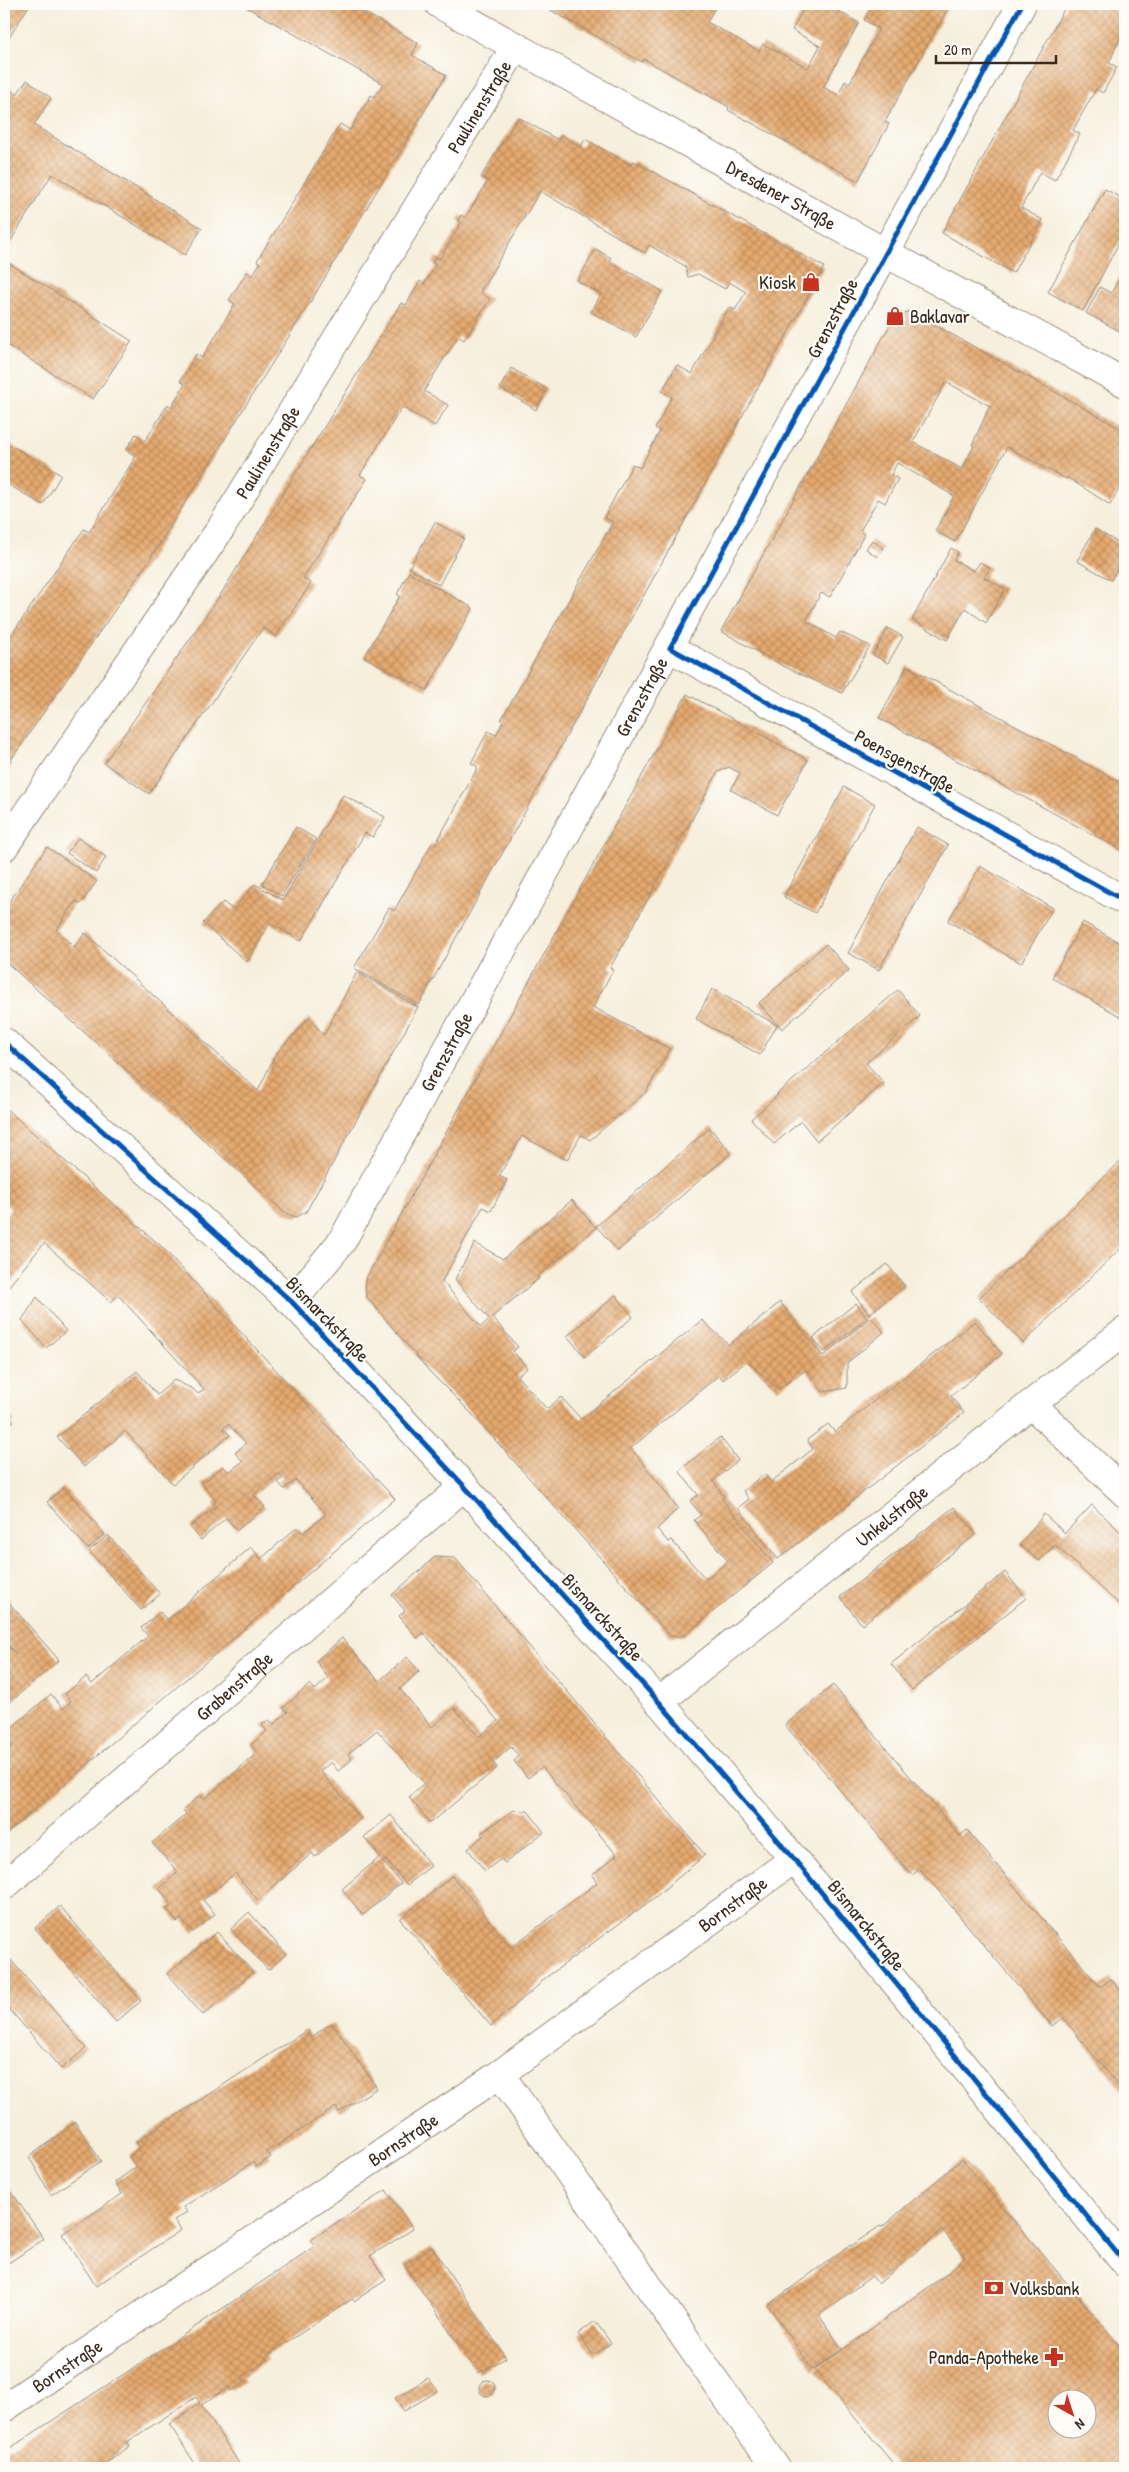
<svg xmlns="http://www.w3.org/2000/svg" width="1129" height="2472" font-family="'Patrick Hand',sans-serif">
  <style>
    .building { fill: url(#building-cross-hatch); fill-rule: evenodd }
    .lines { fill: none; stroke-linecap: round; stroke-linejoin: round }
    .minor-casing { stroke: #988c7d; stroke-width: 30 }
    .major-casing { stroke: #988c7d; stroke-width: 30 }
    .minor { stroke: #fff; stroke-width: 28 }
    .major { stroke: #fff; stroke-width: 28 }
    .cycleway-casing { stroke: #fdfcf7; stroke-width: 8 }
    .cycleway { stroke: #0057b8; stroke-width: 5 }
    .labels { text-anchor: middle; stroke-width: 4.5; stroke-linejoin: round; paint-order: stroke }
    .street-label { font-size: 19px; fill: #3b2a1e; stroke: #fdfcf7 }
    .poi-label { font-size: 19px; fill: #3b2a1e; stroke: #fdfcf7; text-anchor: end }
  </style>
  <defs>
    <pattern id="building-cross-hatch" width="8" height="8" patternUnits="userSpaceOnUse" patternTransform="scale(1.25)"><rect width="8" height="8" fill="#e5aa70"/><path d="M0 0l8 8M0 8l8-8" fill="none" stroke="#bb8b5b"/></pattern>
  </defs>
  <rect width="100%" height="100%" fill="#fdfcf7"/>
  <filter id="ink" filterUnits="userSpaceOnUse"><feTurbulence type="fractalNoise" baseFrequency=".02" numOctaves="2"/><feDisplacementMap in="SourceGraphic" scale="10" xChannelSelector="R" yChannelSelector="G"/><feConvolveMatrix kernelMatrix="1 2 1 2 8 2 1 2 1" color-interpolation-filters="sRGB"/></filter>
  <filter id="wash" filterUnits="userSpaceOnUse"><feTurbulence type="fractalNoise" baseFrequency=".0096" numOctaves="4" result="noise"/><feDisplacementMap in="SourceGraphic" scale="20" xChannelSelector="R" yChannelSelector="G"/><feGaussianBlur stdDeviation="1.12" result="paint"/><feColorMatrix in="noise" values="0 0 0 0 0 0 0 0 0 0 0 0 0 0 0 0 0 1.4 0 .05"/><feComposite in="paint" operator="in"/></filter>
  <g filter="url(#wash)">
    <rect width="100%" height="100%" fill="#f5efdc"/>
    <g id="blocks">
      <!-- building -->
      <path class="building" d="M4 4H30L4 46Z
        M241 4H349L418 43 412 55 446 75 314 296 148 562 8 764 4 762V646L84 529 89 532 136 456 126 450 136 434 145 441 168 404 171 407 185 384 180 381 196 354 202 358 235 304 229 300 247 272 252 276 260 263 257 261 340 124 350 130 371 95 374 97 383 84Z
        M540 4H717L707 22 759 51 763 44 808 68 820 46 792 30 806 4H825L859 23 823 87 838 95 845 81 849 84 879 29 864 20 873 4H950L885 122 889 124 858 181 728 110 729 107 644 59 642 62Z
        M1067 4H1125V33L1123 31 1109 63 1117 67 1103 93 1096 89 1087 105 1073 130 1080 134 1055 180 1040 172 1021 208 1043 220 1013 273 942 233Z
        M27 80 51 98 34 125 202 228 185 255 52 174 4 252V93L7 88 17 94Z
        M518 117 558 140 561 135 581 147 585 139 631 165 634 161 824 267 419 1005 354 968 389 908 394 911 432 843 435 845 478 767 471 763 488 731 496 735 503 722 501 720 613 522 604 517 633 464 640 468 660 431 655 428 672 397 662 391 677 365 692 374 729 307 735 310 746 292 729 282 725 289 698 274 688 277 685 266 678 262 649 245 645 253 540 191 480 292 490 299 464 340 458 336 424 391 448 405 435 426 402 407 360 475 367 479 303 578 311 583 276 636 263 628 149 794 104 763 219 597 401 303 406 305 420 281 424 284 436 265 432 263 436 257 440 259 461 223 458 221 461 215 465 218 488 181 481 177Z
        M1105 189 1125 200V239L1122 237 1083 311 1048 292Z
        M596 249 611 258 610 261 662 291 636 337 591 312 601 294 577 281Z
        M4 260 132 341 93 399 4 343Z
        M1125 268V334L1086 313 1100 287 1111 293Z
        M910 311 1125 431V478L1110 505 1067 477 1066 479 1007 447 955 542 935 531 954 496 897 463 891 475 898 479 885 503 878 499 860 531 864 535 830 597 821 593 806 621 836 638 840 632 870 646 842 693 783 666 721 631 895 316ZM946 382 990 406 972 445 974 446 962 469 913 442Z
        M511 368 547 389 536 410 500 388Z
        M4 441 61 475 43 505 4 482Z
        M435 522 464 538 439 585 409 568Z
        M1095 529 1125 547V554L1111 580 1077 561Z
        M872 540 883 548 877 557 866 549Z
        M951 548 958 552 954 560 974 571 980 562 990 568 984 577 1005 589 986 623 965 608 947 640 912 620Z
        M409 572 473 608 427 690 364 657 400 596 397 594Z
        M888 628 903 637 888 663 873 655Z
        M907 666 1125 785V852L879 718Z
        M687 694 808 760 777 815 731 790 740 773 729 767 718 772 610 968 613 970 593 1007 670 1049 646 1092 590 1140 581 1135 567 1160 522 1136 499 1176 507 1180 491 1211 483 1207 442 1281 481 1327 489 1319 455 1279 475 1243 503 1259 572 1200 596 1228 537 1277 539 1278 492 1317 518 1347 513 1351 527 1368 517 1376 547 1409 561 1397 581 1419 702 1320 729 1345 780 1302 823 1356 871 1317 884 1332 847 1363V1388L823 1392 806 1370 778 1389 747 1361 723 1380 719 1375 631 1448 678 1508 657 1529 668 1542 671 1540 706 1579 728 1561 694 1520 701 1515 690 1501 698 1495 679 1471 720 1437 738 1460 713 1481 724 1496 722 1499 773 1563 683 1636H670L471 1413 429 1371 366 1296 365 1280Z
        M844 787 875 804 815 913 784 897Z
        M343 795 385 817 373 837 365 833 301 941 270 923 247 962 203 923 223 902 233 910 255 884 283 900Z
        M296 827 316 839 282 896 262 884Z
        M917 827 948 845 879 970 848 953Z
        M78 838 106 857 96 873 67 853Z
        M47 847 97 881 81 904 76 901 56 930 74 947 85 933 258 1091 275 1055 309 1018 324 1035 357 972 418 1007 306 1212 296 1217 285 1213 4 960V909Z
        M980 866 1053 908 1021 963 948 921Z
        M1083 922 1125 946V1019L1052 978Z
        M826 944 849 970 782 1029 759 1003Z
        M712 989 777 1025 760 1055 696 1019Z
        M898 990 920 1016 866 1063 884 1083 817 1141 801 1121 774 1144 751 1119 778 1095 777 1094Z
        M4 1107 162 1247 395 1499 4 1836V1753L12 1746 4 1734 51 1694 63 1709 71 1701 65 1694 86 1677 92 1684 148 1636 141 1628 160 1612 167 1620 251 1547 261 1559 297 1527 303 1533 326 1514 296 1480 284 1489 278 1482 283 1478 279 1473 254 1495 265 1507 237 1530 226 1518 201 1540 190 1527 216 1506 214 1504 216 1501 202 1484 223 1466 229 1472 243 1461 235 1453 246 1443 228 1424 223 1428 230 1435 173 1484 125 1431 84 1467 57 1437 137 1371 157 1395 174 1380 193 1389 198 1394 204 1389 118 1295 111 1302 44 1243 4 1292V1217L11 1209 4 1202Z
        M710 1128 731 1153 618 1251 596 1226Z
        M1125 1157V1244L1023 1343 979 1298Z
        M887 1264 905 1286 869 1314 852 1292Z
        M616 1295 633 1317 585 1357 567 1336Z
        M37 1297 66 1331 46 1348 22 1320Z
        M856 1303 867 1318 824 1352 813 1338Z
        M975 1321 1002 1354 951 1396 964 1413 778 1559 738 1508 749 1499 743 1491 764 1474 771 1482 813 1449 807 1440 828 1424 835 1432Z
        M4 1409 14 1421 4 1430Z
        M64 1487 105 1534 88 1549 47 1502Z
        M1092 1505 1125 1536V1610L1055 1545 1039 1561 1020 1545 1044 1514 1065 1533Z
        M954 1507 976 1534 862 1625 840 1597Z
        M108 1535 160 1594 141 1610 89 1551Z
        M435 1557 455 1558 705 1855 654 1898 540 1982 541 1983 491 2026 400 1919 452 1876 511 1947 597 1883 592 1875 617 1855 542 1767 528 1778 514 1761 519 1756 511 1747 493 1762 497 1768 430 1823 409 1797 424 1783 377 1730 348 1754 352 1759 338 1771 331 1762 320 1771 361 1818 315 1857 312 1853 258 1900 235 1873 203 1900 215 1914 193 1932 181 1919 177 1922 167 1909 171 1906 168 1903 170 1902 159 1889 178 1872 152 1843 186 1814 183 1810 200 1795 204 1799 257 1753 251 1745 267 1731 262 1725 269 1720 274 1724 288 1712 283 1708 310 1684 315 1690 328 1678 316 1661 342 1638 379 1681 407 1657 419 1671 400 1689 432 1727 454 1708 479 1737 498 1721 424 1633 417 1638 399 1616 405 1611 392 1595Z
        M1005 1572 1026 1598 912 1690 891 1664Z
        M4 1597 59 1660 8 1704 4 1699V1642L17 1655 4 1640Z
        M833 1685 960 1836 967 1830 1100 1987 1111 1979 1125 1997V2093L1063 2018 1052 2026 920 1869 912 1875 785 1725Z
        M514 1810 528 1811 544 1832 505 1863 501 1859 485 1871 468 1849 483 1836 481 1833Z
        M391 1815 431 1866 407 1885 386 1860 383 1862 401 1883 363 1915 342 1889 380 1857 364 1837Z
        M60 1906 141 2001 116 2022 35 1928Z
        M249 1912 286 1954 268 1970 231 1929Z
        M217 1932 253 1972 203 2015 167 1974Z
        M5 1953 86 2048 61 2069 4 2003Z
        M332 2023 377 2088 339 2112 336 2107 267 2152 271 2157 256 2167 253 2162 183 2207 187 2212 174 2220 181 2230 96 2286 62 2234 122 2194 115 2182 136 2167 129 2156 140 2148 136 2142 307 2030 311 2037Z
        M75 2122 101 2161 51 2195 29 2157Z
        M962 2159 1125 2352V2468H897L815 2370 948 2273 965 2257 942 2230 878 2284 872 2276 819 2315 842 2349 813 2370 768 2305 850 2245 851 2246 880 2226 882 2227ZM1056 2400H1086V2430H1056Z
        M4 2181 44 2239 4 2266Z
        M386 2190 413 2229 370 2256 386 2280 354 2301 352 2299 265 2357 267 2360 242 2377 245 2382 231 2391 229 2387 201 2405 242 2468H198L169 2424 200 2403 196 2397 127 2442 130 2446 99 2468H4V2452L164 2348 315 2246 310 2240Z
        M432 2247 506 2358 478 2373 404 2265Z
        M595 2321 611 2343 593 2355 578 2334Z
        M428 2378 438 2391 404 2411 395 2398Z
        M479 2388a8 8 0 1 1 16 0a8 8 0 1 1-16 0Z"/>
    </g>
  </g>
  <g filter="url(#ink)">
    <use href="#blocks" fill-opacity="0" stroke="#988c7d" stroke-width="1"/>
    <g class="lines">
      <!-- minor casing -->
      <g class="minor-casing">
        <g id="minor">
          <path id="s1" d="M439 4 884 252 1125 383"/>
          <path d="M670 648 1125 901"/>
          <path id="s2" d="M4 847 221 528 516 46"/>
          <path id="s3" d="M292 1302 342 1241 1022 4"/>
          <path d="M1031 1404 1125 1493"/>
          <path id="s4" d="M659 1702 1031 1404 1125 1331"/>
          <path id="s5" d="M4 1886 464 1486"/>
          <path d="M500 2074 776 2468"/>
          <path id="s6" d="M4 2408 500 2074 794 1859"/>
        </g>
      </g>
      <!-- major casing -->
      <g class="major-casing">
        <path id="major" d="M4 1042 292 1302 464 1486 659 1702 794 1859 1125 2263"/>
      </g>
      <!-- minor -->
      <use href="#minor" class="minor"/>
      <!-- major -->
      <use href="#major" class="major"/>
      <!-- cycleway casing -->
      <g class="cycleway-casing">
        <path id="cycleway" d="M1022 4 670 648 1125 901
          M4 1042 292 1302 464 1486 659 1702 794 1859 1125 2263"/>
      </g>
      <!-- cycleway -->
      <use href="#cycleway" class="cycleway"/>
    </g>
  </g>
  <!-- icons -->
  <defs>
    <g id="shop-bare" transform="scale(1.5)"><path d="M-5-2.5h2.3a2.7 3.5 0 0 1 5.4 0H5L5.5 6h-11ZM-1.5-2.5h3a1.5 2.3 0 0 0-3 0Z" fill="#c8321e" stroke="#fdfcf7" stroke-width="2.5" paint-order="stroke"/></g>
    <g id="bank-bare" transform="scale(1.5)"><path d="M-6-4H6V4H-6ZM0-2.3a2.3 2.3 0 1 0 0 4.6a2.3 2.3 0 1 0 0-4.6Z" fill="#c8321e" stroke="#fdfcf7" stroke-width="2.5" paint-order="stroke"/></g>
    <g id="pharmacy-bare" transform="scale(1.5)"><path d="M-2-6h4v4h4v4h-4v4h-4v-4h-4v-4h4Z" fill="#c8321e" stroke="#fdfcf7" stroke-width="2.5" paint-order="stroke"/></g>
  </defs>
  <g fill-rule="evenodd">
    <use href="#shop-bare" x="811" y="282"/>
    <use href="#shop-bare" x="895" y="316"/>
    <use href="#bank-bare" x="994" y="2288"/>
    <use href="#pharmacy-bare" x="1054" y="2357"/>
  </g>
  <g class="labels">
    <!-- street labels -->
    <g class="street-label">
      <text dy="7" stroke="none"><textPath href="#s2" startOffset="880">Paulinenstraße</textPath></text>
      <text dy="7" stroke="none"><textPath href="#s1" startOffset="392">Dresdener Straße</textPath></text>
      <text transform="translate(832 318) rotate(-62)" y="7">Grenzstraße</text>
      <text dy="7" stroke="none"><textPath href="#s2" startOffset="475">Paulinenstraße</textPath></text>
      <text dy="7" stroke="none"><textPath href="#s3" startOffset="700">Grenzstraße</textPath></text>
      <text transform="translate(905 761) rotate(29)" y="7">Poensgenstraße</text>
      <text dy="7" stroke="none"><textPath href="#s3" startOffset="295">Grenzstraße</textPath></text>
      <text transform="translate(328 1319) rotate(46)" y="7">Bismarckstraße</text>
      <text dy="7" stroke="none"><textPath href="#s4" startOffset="298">Unkelstraße</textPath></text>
      <text transform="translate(603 1617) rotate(48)" y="7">Bismarckstraße</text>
      <text dy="7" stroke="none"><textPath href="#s5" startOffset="305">Grabenstraße</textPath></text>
      <text dy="7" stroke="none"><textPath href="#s6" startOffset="886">Bornstraße</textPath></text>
      <text transform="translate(867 1925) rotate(51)" y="7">Bismarckstraße</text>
      <text dy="7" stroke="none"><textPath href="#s6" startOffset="481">Bornstraße</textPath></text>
      <text dy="7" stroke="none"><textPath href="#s6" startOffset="76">Bornstraße</textPath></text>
    </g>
    <!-- poi labels -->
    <g class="poi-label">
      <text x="796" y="289">Kiosk</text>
      <text x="910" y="323" text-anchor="start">Baklavar</text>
      <text x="1009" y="2295" text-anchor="start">Volksbank</text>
      <text x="1039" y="2364">Panda-Apotheke</text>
    </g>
  </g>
  <!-- margin -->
  <rect width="1129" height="2472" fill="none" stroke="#fdfcf7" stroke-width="20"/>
  <!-- north arrow -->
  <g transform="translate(1072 2414) rotate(141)"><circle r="24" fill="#fdfcf7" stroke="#afa8a0"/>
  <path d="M0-4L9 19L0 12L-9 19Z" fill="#c8321e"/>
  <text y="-8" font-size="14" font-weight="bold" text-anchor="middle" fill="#3b2a1e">N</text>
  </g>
  <!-- scale -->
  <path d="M936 55v8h120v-8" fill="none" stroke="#3b2a1e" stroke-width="2.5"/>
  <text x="944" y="55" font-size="15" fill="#3b2a1e" stroke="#fdfcf7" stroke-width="4" paint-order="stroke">20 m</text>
</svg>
